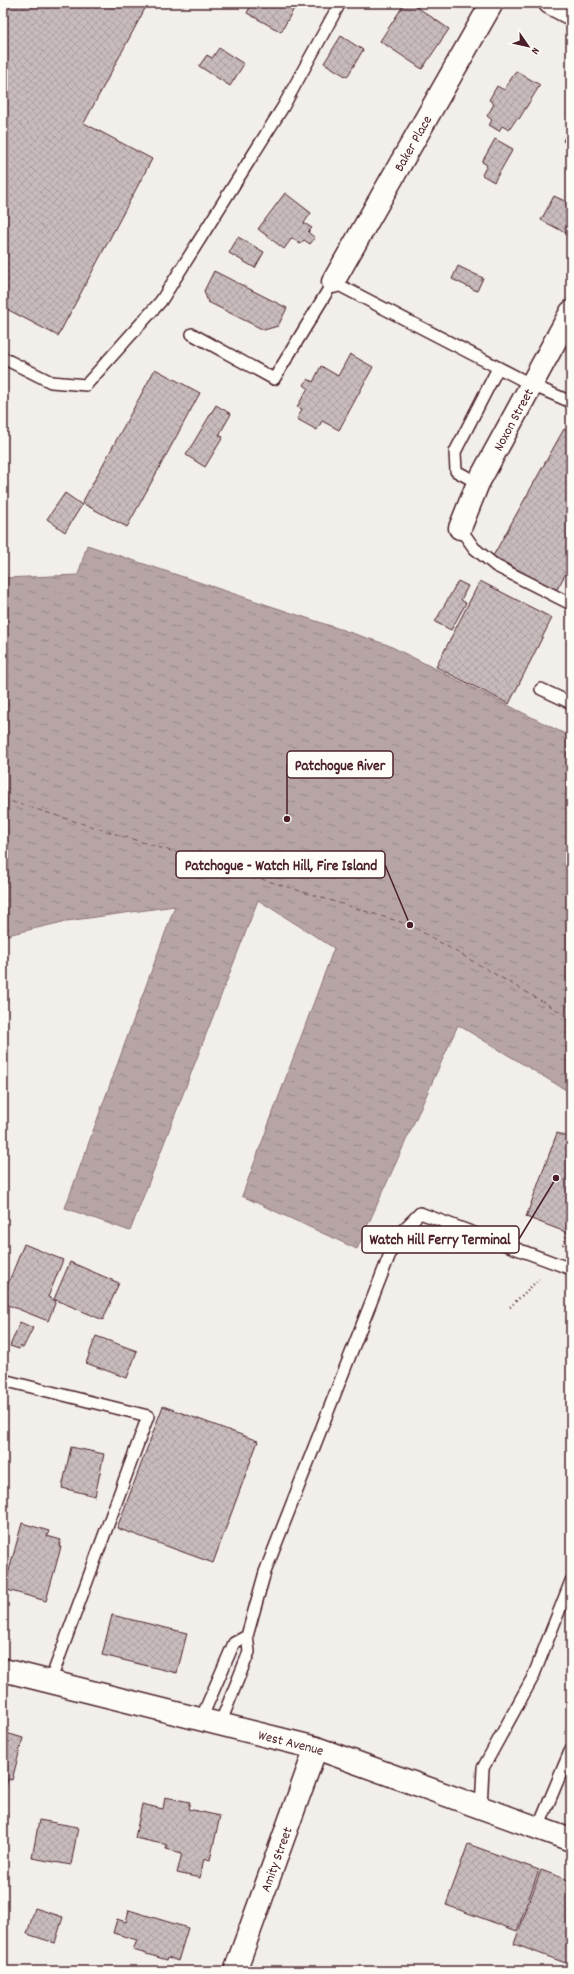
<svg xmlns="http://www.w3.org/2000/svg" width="574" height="1974" font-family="Dekko,sans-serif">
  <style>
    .water { fill: url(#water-ripples); stroke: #8b6f75 }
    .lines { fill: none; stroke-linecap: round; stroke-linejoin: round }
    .ferry { stroke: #704e56; stroke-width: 1; stroke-dasharray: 5 4; stroke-linecap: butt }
    .building { fill: url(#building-cross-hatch); stroke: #4a1f2b }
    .lane-casing { stroke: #4a1f2b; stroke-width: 14 }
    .street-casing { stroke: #4a1f2b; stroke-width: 25 }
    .secondary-casing { stroke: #4a1f2b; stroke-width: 25 }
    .path { stroke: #4a1f2b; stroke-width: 2.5; stroke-dasharray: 1 3; stroke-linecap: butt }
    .lane { stroke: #fdfcf7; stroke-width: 11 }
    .street { stroke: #fdfcf7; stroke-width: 22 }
    .secondary { stroke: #fdfcf7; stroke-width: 22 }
    .labels { text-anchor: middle; stroke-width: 3; stroke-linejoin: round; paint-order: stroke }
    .street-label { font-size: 14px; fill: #4a1f2b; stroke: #fdfcf7 }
    .leader { fill: none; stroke: #4a1f2b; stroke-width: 1.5 }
    .callout-dot { fill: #4a1f2b; stroke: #fdfcf7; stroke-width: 1.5 }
    .callout { fill: #fdfcf7; stroke: #4a1f2b; stroke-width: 1.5 }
    .callout-label { font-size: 15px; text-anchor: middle; font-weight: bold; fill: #4a1f2b }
  </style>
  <defs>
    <pattern id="water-ripples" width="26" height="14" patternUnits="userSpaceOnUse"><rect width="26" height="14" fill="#b7a5a6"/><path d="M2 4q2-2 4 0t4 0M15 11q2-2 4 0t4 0" fill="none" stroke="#978687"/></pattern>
    <pattern id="building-cross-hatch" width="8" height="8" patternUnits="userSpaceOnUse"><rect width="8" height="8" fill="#c8bbbb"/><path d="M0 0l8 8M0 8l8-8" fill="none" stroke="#ada0a1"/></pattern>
  </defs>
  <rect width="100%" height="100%" fill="#f2efeb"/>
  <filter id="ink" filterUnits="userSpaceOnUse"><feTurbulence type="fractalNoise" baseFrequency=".025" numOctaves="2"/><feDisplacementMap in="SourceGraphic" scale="8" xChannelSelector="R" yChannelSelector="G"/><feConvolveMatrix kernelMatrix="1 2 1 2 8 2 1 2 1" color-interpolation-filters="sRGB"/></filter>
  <g filter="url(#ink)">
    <!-- water -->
    <path class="water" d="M87 545 388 645 571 737V1093L458 1025 357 1249 242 1196 334 948 258 900 130 1231 65 1208 175 906 67 921 3 936V578L78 575Z"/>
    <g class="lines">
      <!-- ferry -->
      <path class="ferry" d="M3 799 410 925 571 1018"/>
    </g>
    <!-- building -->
    <path class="building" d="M3 3H148L84 123 152 159 58 336 3 307Z
      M252 3H297L281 32 247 13Z
      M405 3H411L449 29 422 69 380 41Z
      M341 36 363 50 347 77 324 63Z
      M219 48 244 64 230 86 199 66 207 55 212 58Z
      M516 71 540 85 519 119 517 118 509 130 502 126 499 131 489 125 492 120 487 116 494 104 489 100 497 86 504 90Z
      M571 125V146L563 141Z
      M495 139 513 149 494 182 482 175 487 165 482 162Z
      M285 193 311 213 304 223 312 228 308 232 315 238 310 244 304 240 300 244 292 238 284 249 258 229Z
      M554 196 571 204V229L568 234 541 220Z
      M238 237 264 252 255 268 229 253Z
      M458 266 483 278 477 291 452 279Z
      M214 271 287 308 278 326 264 330 208 302 204 291Z
      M350 354 373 367 339 430 322 421 317 430 297 419 302 409 297 407 308 388 304 385 308 379 313 382 321 366 338 376Z
      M155 369 200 393 127 527 82 503Z
      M216 405 231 414 219 435 223 437 205 467 186 455Z
      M564 429 571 433V573L570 575 566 573 556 591 493 556Z
      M65 493 82 505 65 532 47 519Z
      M458 581 468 586 461 600 466 603 451 630 435 622Z
      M480 581 552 618 509 704 436 667Z
      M557 1133 571 1138V1234L526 1217Z
      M24 1244 63 1260 48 1297 56 1301 48 1321 3 1303V1296Z
      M70 1262 119 1283 103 1320 54 1299Z
      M20 1322 33 1328 23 1348 20 1346 19 1349 10 1346Z
      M96 1336 137 1351 127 1378 86 1363Z
      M163 1406 258 1441 213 1563 117 1528Z
      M71 1447 104 1454 95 1496 62 1488Z
      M22 1523 49 1531 47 1536 61 1540 59 1547H61L46 1601 4 1589Z
      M112 1615 187 1633 177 1673 102 1655Z
      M3 1732 23 1738 12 1780 8 1779 3 1797Z
      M165 1797 190 1802 188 1809 220 1816 210 1860 204 1858 200 1878 177 1873 182 1853 166 1849 167 1845 135 1838 142 1804 163 1809Z
      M39 1820 78 1827 71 1865 32 1858Z
      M468 1844 539 1870 517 1931 446 1905Z
      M541 1870 571 1881V1965L514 1944Z
      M35 1908 63 1917 55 1943 27 1934Z
      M129 1910 188 1928 178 1961 168 1957 167 1960 133 1950 137 1940 113 1933 117 1919 126 1922Z"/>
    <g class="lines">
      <!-- lane casing -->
      <g class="lane-casing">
        <path id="lane" d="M192 334 274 379 333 282 532 385 571 402
          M3 358 51 382 86 385 161 301 283 107 340 3
          M478 483 456 471 455 452 498 368
          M460 528 474 548 496 566 571 604
          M541 689 571 703
          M3 1380 148 1416 50 1682
          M201 1719 234 1643 247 1636
          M220 1724 249 1652 247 1636 265 1572 397 1236 420 1213 571 1269
          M481 1809 483 1768 533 1677 571 1581
          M538 1828 571 1749"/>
      </g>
      <!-- street casing -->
      <g class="street-casing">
        <g id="street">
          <path id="s1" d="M333 282 492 3"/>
          <path id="s2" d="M460 528 478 483 571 312"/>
          <path id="s3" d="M3 1670 316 1748 571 1840"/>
          <path id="s4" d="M235 1971 316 1748"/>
        </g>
      </g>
      <!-- secondary casing -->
      <g class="secondary-casing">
        <path id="secondary" d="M550 3 571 14"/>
      </g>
      <!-- path -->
      <path class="path" d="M563 1245 571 1225
        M510 1307 539 1279"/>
      <!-- lane -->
      <use href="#lane" class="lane"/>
      <!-- street -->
      <use href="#street" class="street"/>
      <!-- secondary -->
      <use href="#secondary" class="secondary"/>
    </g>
  </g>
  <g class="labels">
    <!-- street labels -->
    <g class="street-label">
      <text dy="5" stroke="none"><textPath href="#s1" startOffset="160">Baker Place</textPath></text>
      <text dy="5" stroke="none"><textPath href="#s2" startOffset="121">Noxon Street</textPath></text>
      <text dy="5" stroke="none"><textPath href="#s3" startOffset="297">West Avenue</textPath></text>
      <text dy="5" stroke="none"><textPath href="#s4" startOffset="119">Amity Street</textPath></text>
    </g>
  </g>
  <!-- callouts -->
  <path class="leader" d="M287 819L287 764M410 925L385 865M556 1178L519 1239"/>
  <g class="callout-dot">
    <circle cx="287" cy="819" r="4"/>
    <circle cx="410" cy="925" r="4"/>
    <circle cx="556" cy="1178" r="4"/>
  </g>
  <g class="callout">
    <rect x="287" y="751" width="106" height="27" rx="4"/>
    <rect x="176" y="851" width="209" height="27" rx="4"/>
    <rect x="362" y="1226" width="157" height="27" rx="4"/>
  </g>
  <g class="callout-label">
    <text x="340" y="770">Patchogue River</text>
    <text x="281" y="870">Patchogue - Watch Hill, Fire Island</text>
    <text x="440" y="1244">Watch Hill Ferry Terminal</text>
  </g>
  <!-- margin -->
  <rect width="574" height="1974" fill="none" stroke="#fdfcf7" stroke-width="16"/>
  <rect x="8" y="8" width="558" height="1958" fill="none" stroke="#4a1f2b" stroke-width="1.5" filter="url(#ink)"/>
  <!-- north arrow -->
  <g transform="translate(528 46) rotate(124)" stroke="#fdfcf7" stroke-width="3" paint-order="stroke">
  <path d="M0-3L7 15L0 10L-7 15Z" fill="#4a1f2b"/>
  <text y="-6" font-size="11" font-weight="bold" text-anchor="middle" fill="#4a1f2b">N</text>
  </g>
</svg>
